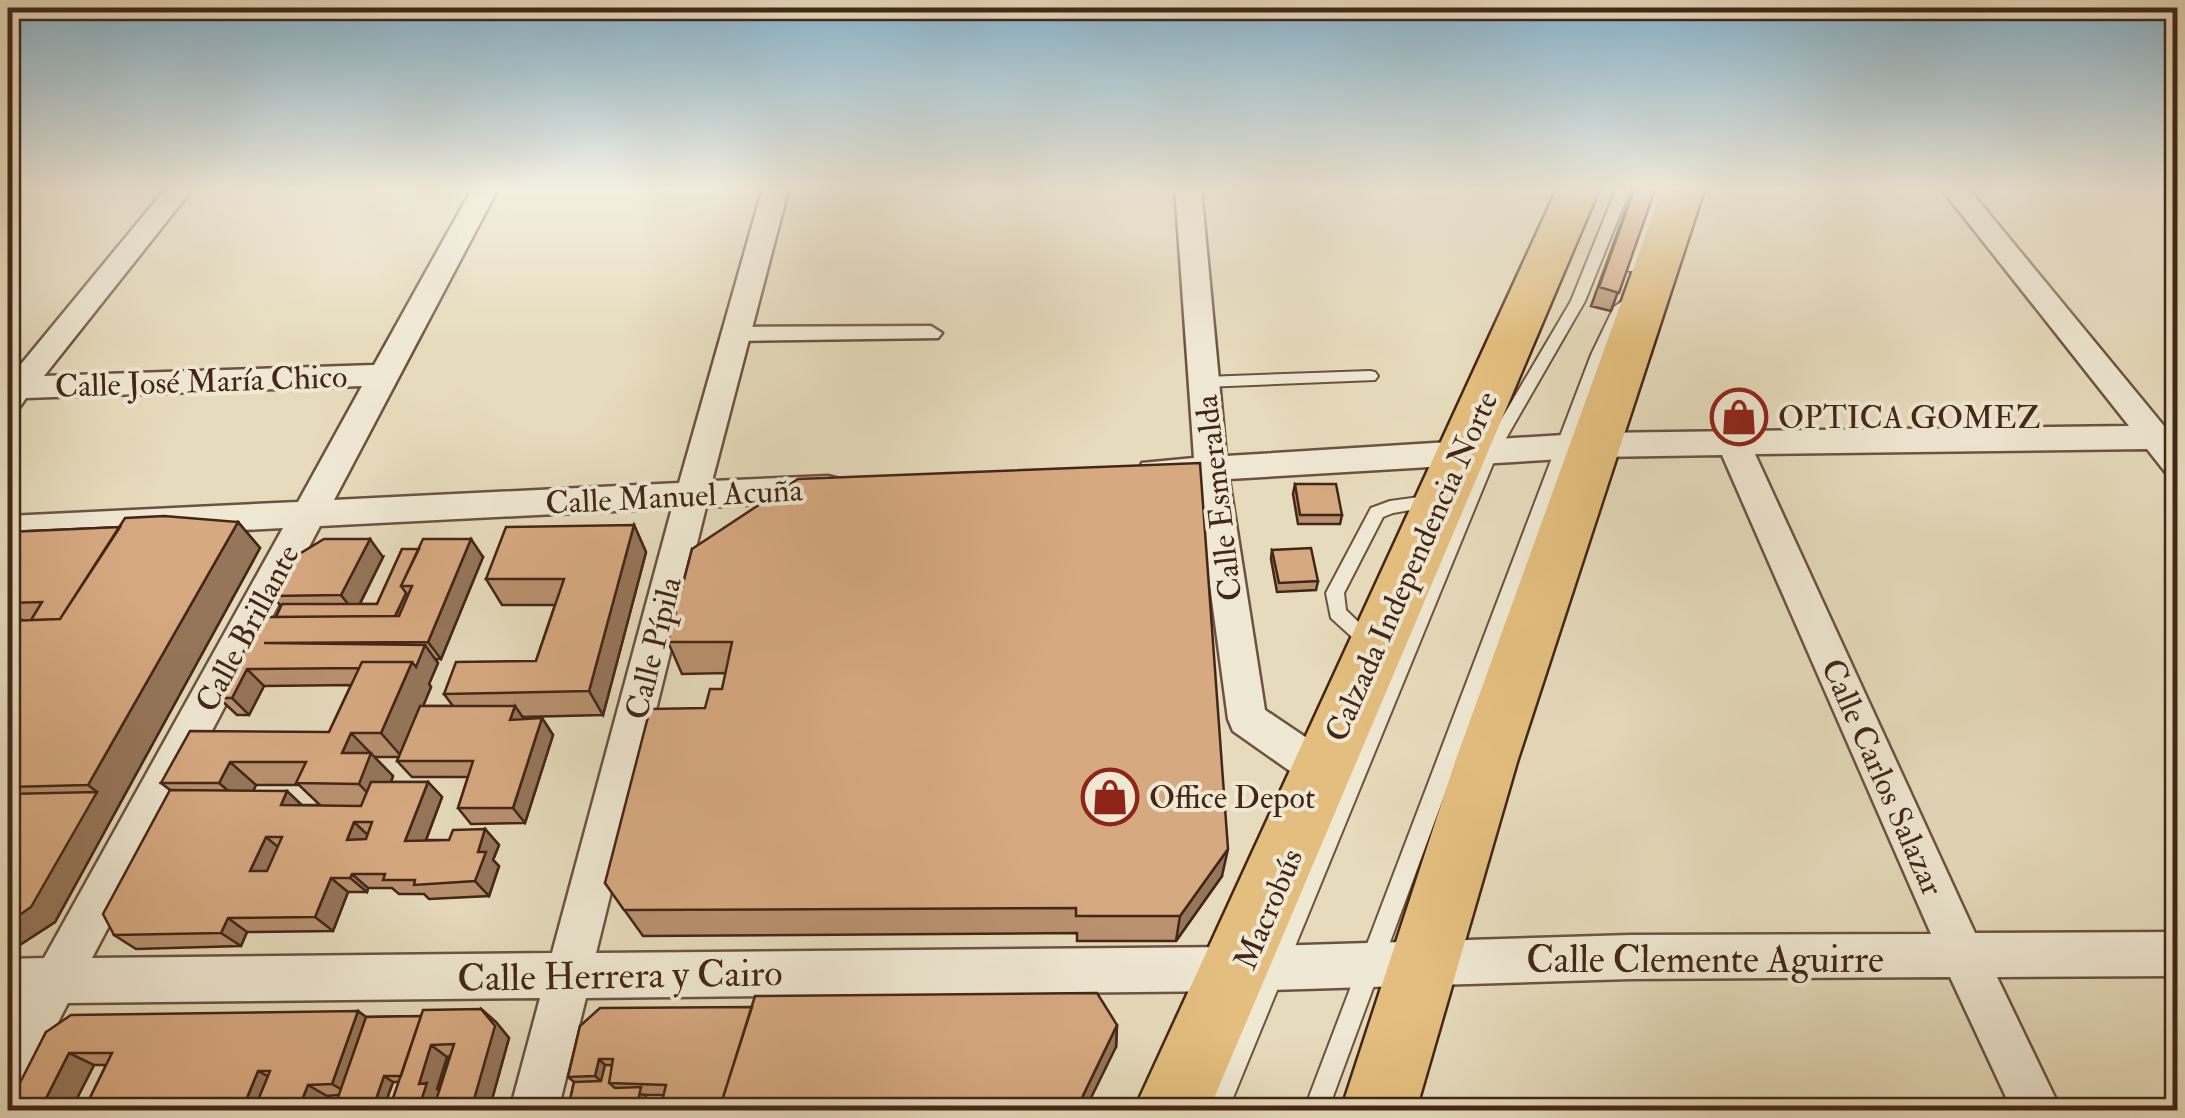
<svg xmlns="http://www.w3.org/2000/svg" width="2185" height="1118" font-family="'IM FELL Double Pica',serif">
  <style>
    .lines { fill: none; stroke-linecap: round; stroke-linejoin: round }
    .service-casing { stroke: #6c5341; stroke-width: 4 }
    .pedestrian-casing { stroke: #6c5341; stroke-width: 5 }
    .minor-casing { stroke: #6c5341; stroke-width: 5 }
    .primary-casing { stroke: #432618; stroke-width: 5 }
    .service { fill: #efe8d3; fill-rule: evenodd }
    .pedestrian { fill: #efe8d3; fill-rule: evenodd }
    .minor { fill: #efe8d3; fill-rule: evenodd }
    .primary { fill: #e3be7e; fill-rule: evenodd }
    .wall { fill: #b9916f; stroke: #432618; stroke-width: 2.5; fill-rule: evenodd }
    .shaded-wall { fill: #96765a; stroke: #432618; stroke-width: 2.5 }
    .building { fill: #d7a981; stroke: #432618; stroke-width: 2.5; fill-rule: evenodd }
    .labels { text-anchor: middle; stroke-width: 8; stroke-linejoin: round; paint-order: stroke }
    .street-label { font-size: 32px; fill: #432618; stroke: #efe8d3 }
    .poi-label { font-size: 32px; fill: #432618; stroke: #efe8d3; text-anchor: start }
    .near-street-label { font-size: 38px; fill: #432618; stroke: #efe8d3 }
  </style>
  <rect width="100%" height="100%" fill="#e6dbbc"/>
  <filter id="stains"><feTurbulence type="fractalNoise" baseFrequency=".002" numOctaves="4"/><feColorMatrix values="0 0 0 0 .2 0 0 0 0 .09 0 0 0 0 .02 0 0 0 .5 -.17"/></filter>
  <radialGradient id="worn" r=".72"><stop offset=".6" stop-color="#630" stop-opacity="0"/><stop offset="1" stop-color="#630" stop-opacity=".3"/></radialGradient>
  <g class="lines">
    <!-- service casing -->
    <g class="service-casing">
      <path id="service" d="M1617 187H1631L1585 301 1497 454 1228 1110H1204L1481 454 1571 301Z
        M1654 187H1668L1641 268 1639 271H1629L1627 268Z
        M1621 302 1628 307 1607 355 1328 1110H1304L1591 355 1614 307Z
        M1370 371 1375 372 1378 376 1375 380 1204 387 1196 382 1204 377Z
        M1434 495 1442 501 1440 505 1393 513 1383 517 1344 593 1346 610 1379 642 1377 647 1370 650 1363 647 1331 618 1326 593 1371 508 1390 501Z"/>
    </g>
    <!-- pedestrian casing -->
    <g class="pedestrian-casing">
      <path id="pedestrian" d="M931 326 942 333 938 338 736 341 725 334 736 327Z"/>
    </g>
    <!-- minor casing -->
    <g class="minor-casing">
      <path id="minor" d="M8 187H26L8 198Z
        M167 187H194L44 376 374 365 473 187H499L334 500 679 483 763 187H789L712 481 828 476 840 479 845 488 840 497 828 500 706 507 596 953 1233 947 1630 935 1931 934 1722 455 1596 457 1229 479 1265 710 1335 757 1341 770 1335 783 1321 788 1307 783 1233 731 1228 719 1196 481 1154 484 1142 481 1138 472 1142 463 1194 458 1175 187H1201L1226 456 1596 433 2129 426 1940 187H1967L2164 426H2178V477L2166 473 2147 449 1755 454 1975 933 2178 932V976L1997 977 2061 1110H2012L1950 977 1630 979 1233 991 586 998 558 1110H510L540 998 68 1003 25 1086 8 1093V1023L19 1003H8V959L44 958 283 528 8 542V516L298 502 362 386 26 398 19 408 8 411V380ZM672 508 552 953 92 958 320 526Z"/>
    </g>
    <!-- primary casing -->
    <g class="primary-casing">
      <path id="primary" d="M1558 187H1600L1209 1110H1134Z
        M1663 187H1705L1517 762 1416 1110H1341L1455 762Z"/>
    </g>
    <!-- service -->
    <use href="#service" class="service"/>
    <!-- pedestrian -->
    <use href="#pedestrian" class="pedestrian"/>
    <!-- minor -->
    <use href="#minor" class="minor"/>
    <!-- primary -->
    <use href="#primary" class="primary"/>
  </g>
  <!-- wall -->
  <path class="wall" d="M1634 187H1656L1611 311 1591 306Z
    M1295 484 1342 515 1340 524H1298L1293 494Z
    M238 522 260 548 55 922 15 948H8V532Z
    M634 525 646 552 603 715 522 717 524 719 542 718 553 735 525 823 471 824 458 808 468 777H412L397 761 399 757H374L393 776 391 782H428L442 797 426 840H449L485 829 499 845 493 860 499 866 489 896 429 899 424 894H399L392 888H368L367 892H348L333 931 247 932 241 946 136 949 114 935 170 790 161 783 329 732 351 685 264 686 249 715H237L219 698 276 617 281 606 272 596 383 557 360 604H377L402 549 483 557 441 659H435L438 663 429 684 431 687 423 706H453L444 694 536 661 555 605H502L486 579ZM256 785H299L320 805H302L253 791Z
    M692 549 1222 876 1176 941H1077V933L643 936 605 883 705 708 722 689 726 673 682 674 668 642Z
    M1272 550 1318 581 1316 590 1277 592 1271 559Z
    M481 1009 496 1022 509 1038 489 1110H389L399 1082H393L384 1107 346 1108 336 1103 339 1095 327 1096 322 1110H84L106 1065H94L71 1110H8L46 1032 358 1011 366 1017 421 1016ZM450 1056 439 1091 437 1089 447 1057Z
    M1117 1025 1116 1047 664 1095H646L568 1109 574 1082 568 1077 580 1026Z"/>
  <!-- shaded-wall -->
  <path class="shaded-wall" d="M238 522 260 548 55 922 15 948 8 944V923L97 792 88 785Z
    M634 525 646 552 603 715 589 691Z
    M370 539 383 557 355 613 341 595Z
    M471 539 483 557 441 659 428 642Z
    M406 593 412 602 392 623Z
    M8 608 23 621 8 645Z
    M425 645 438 663 429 684 431 687 402 757 381 733 412 662Z
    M247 669 264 686 249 715 232 698Z
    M515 706 526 722 510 720Z
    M542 718 553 735 525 823 513 808Z
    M351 733 393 776 381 807 359 784 342 753Z
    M230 762 256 785 246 806 219 783Z
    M428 782 442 797 420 856 405 841Z
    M287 791 304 807 281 805Z
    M354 822 370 837 363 855 347 840Z
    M485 829 499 845 493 860 499 866 489 896 475 881 478 852Z
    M266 837 284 852 269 886 250 871Z
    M1228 849 1222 876 1176 941 1180 916Z
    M352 874 368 888 367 892 350 878Z
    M331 878 348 892 333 931 315 917Z
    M228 918 247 932 241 946 221 933Z
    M481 1009 496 1022 509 1038 489 1110H471Z
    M358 1011 375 1024 351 1095 332 1084Z
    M1117 1025 1116 1047 1085 1110H1076Z
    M431 1045 447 1057 437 1089 444 1094 438 1110H418L419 1084Z
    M69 1053 94 1065 71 1110H40Z
    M599 1059 611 1071 608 1087 595 1076Z
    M258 1071 279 1082 268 1110H242Z
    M384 1076 393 1082 384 1107 375 1102Z
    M308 1085 327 1096 322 1110H298Z
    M639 1094 646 1095 643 1110H636Z"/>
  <!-- building -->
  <path class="building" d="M1635 187H1656L1619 293 1599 287Z
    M1200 463 1228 849 1180 916H1076V908L624 910 605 883 650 709 705 708 710 689H722L732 642H668L692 549 798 479Z
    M1295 484H1336L1342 515H1300Z
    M164 516 238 522 88 785 8 787V621L60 619 125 518Z
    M634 525 589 691 444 694 456 662 536 661 564 579H486L506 527Z
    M120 527 60 619 31 620 42 602 8 603V532Z
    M324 539H370L341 595 272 596 291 559Z
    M423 539H471L428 642 264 643 425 645 416 667 412 662H362L359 668 247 669 232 698H219L262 617 399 616 412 586H401Z
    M1311 548 1318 581 1279 583 1272 550Z
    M402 549H419L401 586 406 593 395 616 276 617 282 604H377Z
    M362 662H412L381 733H351L342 753H371L359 784 296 783 306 762H230L219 783H161L190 731 329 732Z
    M420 706H515L510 720 542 718 513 808H458L473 761H397Z
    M371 782H428L405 841 449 840 453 830 485 829 478 852H486L475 881 414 885 415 880H383L385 874H352L350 878H331L315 917 228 918 221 933 114 935 103 914 170 790 287 791 281 805 361 806ZM354 822H372L366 839 347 840ZM266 837H282L267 871H250Z
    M97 792 31 907 8 923V794Z
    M1097 993 1117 1025 1076 1110H719L755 996Z
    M752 1007 719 1110H660L666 1085 609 1083 613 1059H599L595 1076 568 1077 580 1026 600 1008Z
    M481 1009 495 1026 471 1110H433L454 1044 431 1045 419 1084 427 1083 418 1110H389L423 1010Z
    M358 1011 332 1084 308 1085 298 1110H254L270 1071H258L242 1110H84L112 1053H69L40 1110H8V1106L46 1032 71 1015Z
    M421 1016 401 1076H384L375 1102 336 1103 366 1017Z
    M605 1065H612L609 1083 615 1088 641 1087 636 1110 568 1109 574 1082 601 1081Z
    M553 1109H596L595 1110H553Z"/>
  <!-- sky -->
  <linearGradient id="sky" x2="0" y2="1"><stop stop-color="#87b7d2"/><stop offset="0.55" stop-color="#f4efe1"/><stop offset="1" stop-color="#f4efe1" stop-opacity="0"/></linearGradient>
  <rect width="2185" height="343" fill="url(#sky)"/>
  <!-- icons -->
  <defs>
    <g id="shop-ring" transform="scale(2.875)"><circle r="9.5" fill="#efe8d3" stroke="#8f2418" stroke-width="1.5"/><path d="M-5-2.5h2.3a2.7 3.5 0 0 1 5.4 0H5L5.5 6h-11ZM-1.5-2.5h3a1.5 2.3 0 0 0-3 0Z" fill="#8f2418"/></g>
  </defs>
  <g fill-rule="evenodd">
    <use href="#shop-ring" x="1739" y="417"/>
    <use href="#shop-ring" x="1110" y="797"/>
  </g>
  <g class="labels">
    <!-- street labels -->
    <g class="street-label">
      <text transform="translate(201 381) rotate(-2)" y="11">Calle José María Chico</text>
      <text transform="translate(674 496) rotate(-3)" y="11">Calle Manuel Acuña</text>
      <text transform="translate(1218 498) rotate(-97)" y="11">Calle Esmeralda</text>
      <text transform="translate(1411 566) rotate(-66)" y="11">Calzada Independencia Norte</text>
      <text transform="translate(247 628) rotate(-62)" y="11">Calle Brillante</text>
      <text transform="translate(653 648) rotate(-76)" y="11">Calle Pípila</text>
      <text transform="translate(1883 777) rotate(66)" y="11">Calle Carlos Salazar</text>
      <text transform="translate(1268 909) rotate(-67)" y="11">Macrobús</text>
    </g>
    <!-- poi labels -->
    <g class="poi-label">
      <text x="1778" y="428">OPTICA GOMEZ</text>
      <text x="1149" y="808">Office Depot</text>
    </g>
    <!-- near-street labels -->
    <g class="near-street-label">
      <text x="1705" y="972">Calle Clemente Aguirre</text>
      <text transform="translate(620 975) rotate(-1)" y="13">Calle Herrera y Cairo</text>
    </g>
  </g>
  <!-- margin -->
  <rect width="2185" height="1118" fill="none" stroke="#e6dbbc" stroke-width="40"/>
  <rect x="10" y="10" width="2165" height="1098" fill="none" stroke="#432618" stroke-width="5"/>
  <rect x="20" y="20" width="2145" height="1078" fill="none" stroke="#432618" stroke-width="2.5"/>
  <rect width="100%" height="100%" filter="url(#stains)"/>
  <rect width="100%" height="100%" fill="url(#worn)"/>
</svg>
